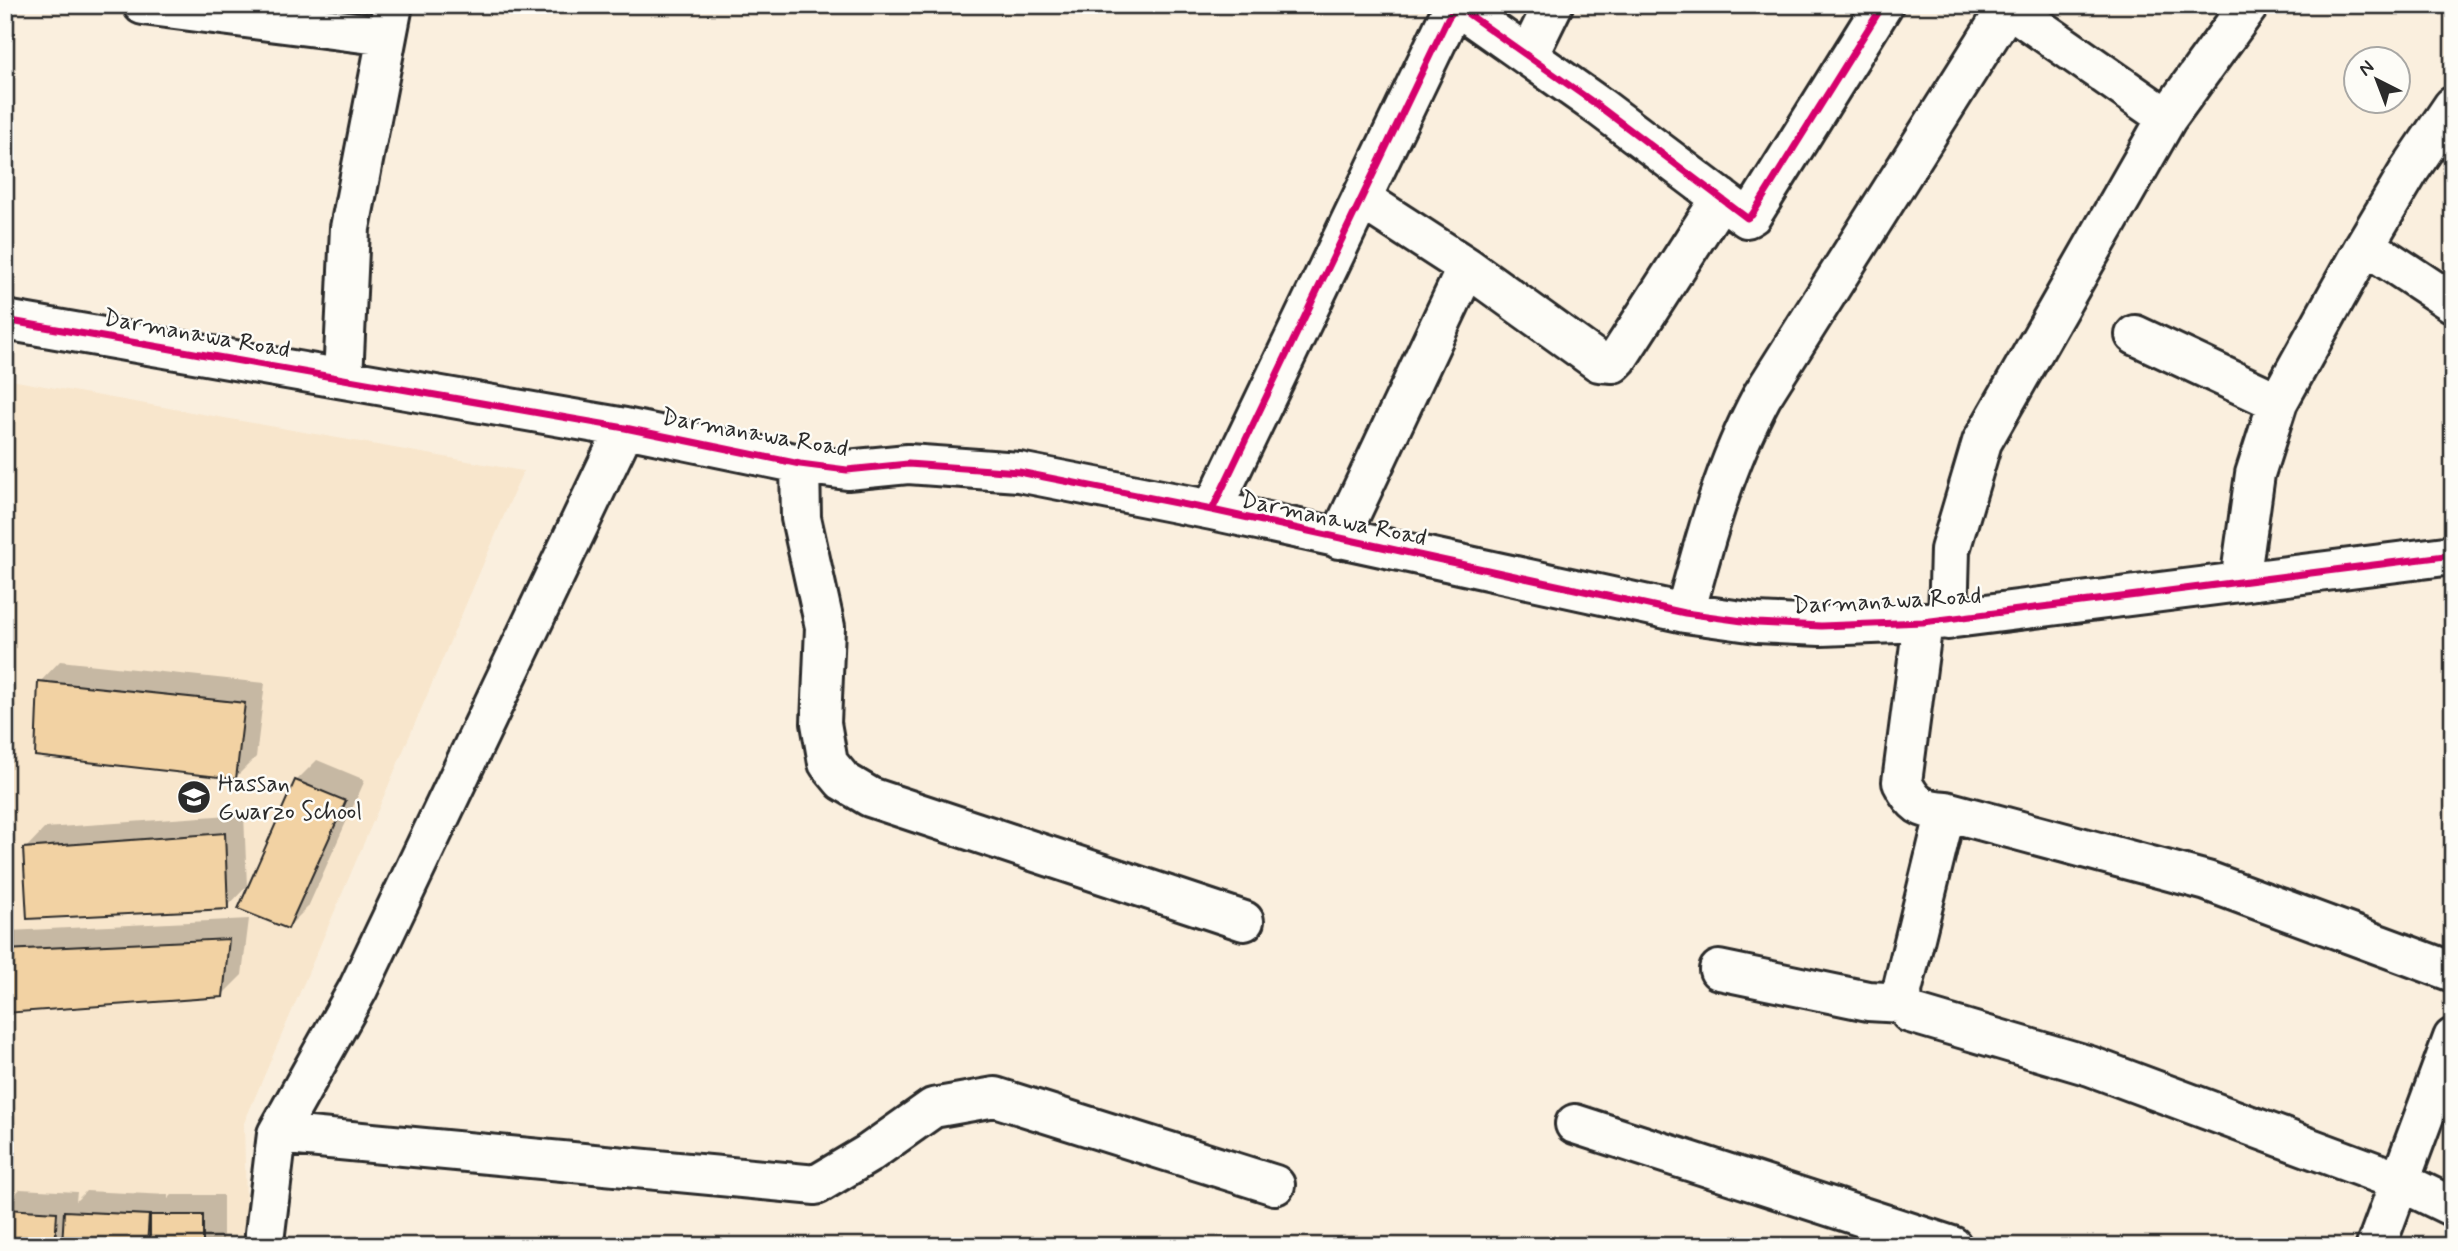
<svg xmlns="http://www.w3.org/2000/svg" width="2458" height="1251" font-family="Mynerve,sans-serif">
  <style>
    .built { fill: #f8e6cc }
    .shadow { fill: #0003 }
    .building { fill: #f2d2a3; stroke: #2b2b2b; stroke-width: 2 }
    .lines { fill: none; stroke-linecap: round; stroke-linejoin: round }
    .minor-casing { stroke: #2b2b2b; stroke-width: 44 }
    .minor { stroke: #fdfcf7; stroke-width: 38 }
    .cycleway-casing { stroke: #fdfcf7; stroke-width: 11 }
    .cycleway { stroke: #d6006c; stroke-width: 7 }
    .labels { text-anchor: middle; stroke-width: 5; stroke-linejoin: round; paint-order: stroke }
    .street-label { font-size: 24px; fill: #2b2b2b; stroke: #fdfcf7 }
    .poi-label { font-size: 24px; fill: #2b2b2b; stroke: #fdfcf7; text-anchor: start }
  </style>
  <rect width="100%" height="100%" fill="#faefde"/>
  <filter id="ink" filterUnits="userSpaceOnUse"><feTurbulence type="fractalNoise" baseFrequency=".0143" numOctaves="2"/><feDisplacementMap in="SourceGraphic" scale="14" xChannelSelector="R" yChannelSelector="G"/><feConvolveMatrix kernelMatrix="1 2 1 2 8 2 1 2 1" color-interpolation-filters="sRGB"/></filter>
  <g filter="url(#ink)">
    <!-- built -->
    <path class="built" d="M5 379 523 471 244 1123 247 1246H5Z"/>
    <!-- shadow -->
    <path class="shadow" d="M60 661 265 683 256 757 236 777 40 682Z
      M317 760 365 780 308 907 288 927 296 781Z
      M244 814 247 886 227 907 25 849 45 828Z
      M249 919 242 975 222 995 5 1011V935L9 931Z
      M20 1189 77 1192 76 1201 86 1191 168 1195V1199L172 1195H223V1246H5V1204Z"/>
    <!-- building -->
    <path class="building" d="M38 681 245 703 236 779 35 756Z
      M295 780 346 801 288 929 238 909Z
      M225 833 228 909 27 919 23 848Z
      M229 939 223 997 5 1013V950Z
      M5 1209 57 1212 55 1246H5Z
      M64 1211 149 1215 147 1246H62Z
      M150 1215H203V1246H150Z"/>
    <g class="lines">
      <!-- minor casing -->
      <g class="minor-casing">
        <path id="minor" d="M143 5 387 36
          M2005 5 2167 118
          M1528 56 1553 5
          M1362 199 1467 267 1599 362 1613 363 1618 358 1721 198
          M2365 245 2453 303
          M5 320 625 428 800 464 847 470 908 464 1019 472 1212 510 1685 613 1757 623 1821 626 1923 622 2453 555
          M2135 335 2278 402
          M343 378 350 228 393 5
          M800 464 801 518 825 627 821 723 828 763 843 781 870 797 1244 921
          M1212 510 1448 18 1454 10 1464 11 1600 107 1747 218 1752 215 1883 5
          M1339 539 1467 267
          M2240 582 2255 474 2278 402 2365 245 2409 171 2453 106
          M1685 613C1705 538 1725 465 1762 396L2009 5
          M1948 620 1950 550 1982 442 2167 118 2249 5
          M1923 622 1902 782C1913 804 1921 810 1946 811L2207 881 2453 972
          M1946 811 1902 991 1903 1003 1910 1013 2090 1066 2399 1181 2453 1207
          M1719 970 1868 1001 1903 1003
          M1575 1124 1952 1246
          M277 1134 816 1185 868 1154 933 1108 995 1097 1275 1185
          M265 1246V1233L277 1134 358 989 625 428
          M2376 1246 2453 1038"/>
      </g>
      <!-- minor -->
      <use href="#minor" class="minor"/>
      <!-- cycleway casing -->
      <g class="cycleway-casing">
        <path id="cycleway" d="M5 320 625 428 800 464 847 470 908 464 1019 472 1212 510 1685 613 1757 623 1821 626 1923 622 2453 555
          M1212 510 1448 18 1454 10 1464 11 1600 107 1747 218 1752 215 1883 5"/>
      </g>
      <!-- cycleway -->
      <use href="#cycleway" class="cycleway"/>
    </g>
  </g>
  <!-- icons -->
  <defs>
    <g id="school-disc" transform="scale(1.75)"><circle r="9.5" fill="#2b2b2b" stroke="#fdfcf7"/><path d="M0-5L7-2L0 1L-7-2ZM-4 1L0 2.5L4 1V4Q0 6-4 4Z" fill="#fff"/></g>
  </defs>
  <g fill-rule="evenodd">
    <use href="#school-disc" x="194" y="797"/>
  </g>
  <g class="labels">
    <!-- street labels -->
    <g class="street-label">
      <text transform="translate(197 333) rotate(10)" y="8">Darmanawa Road</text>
      <text transform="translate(755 432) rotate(10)" y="8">Darmanawa Road</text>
      <text transform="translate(1334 518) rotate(12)" y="8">Darmanawa Road</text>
      <text transform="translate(1887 600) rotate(-3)" y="8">Darmanawa Road</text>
    </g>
    <!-- poi labels -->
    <g class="poi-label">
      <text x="218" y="791">Hassan<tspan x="218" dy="28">Gwarzo School</tspan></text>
    </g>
  </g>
  <!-- margin -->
  <rect width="2458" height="1251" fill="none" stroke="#fdfcf7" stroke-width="28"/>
  <rect x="14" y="14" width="2430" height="1223" fill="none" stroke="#2b2b2b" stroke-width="2.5" filter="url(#ink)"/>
  <!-- north arrow -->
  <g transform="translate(2377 80) rotate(318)"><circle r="33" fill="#fdfcf7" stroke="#a9a8a5" stroke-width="2"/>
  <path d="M0-5L12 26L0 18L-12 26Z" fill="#2b2b2b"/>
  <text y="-10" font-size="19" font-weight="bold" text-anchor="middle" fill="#2b2b2b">N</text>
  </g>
</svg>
